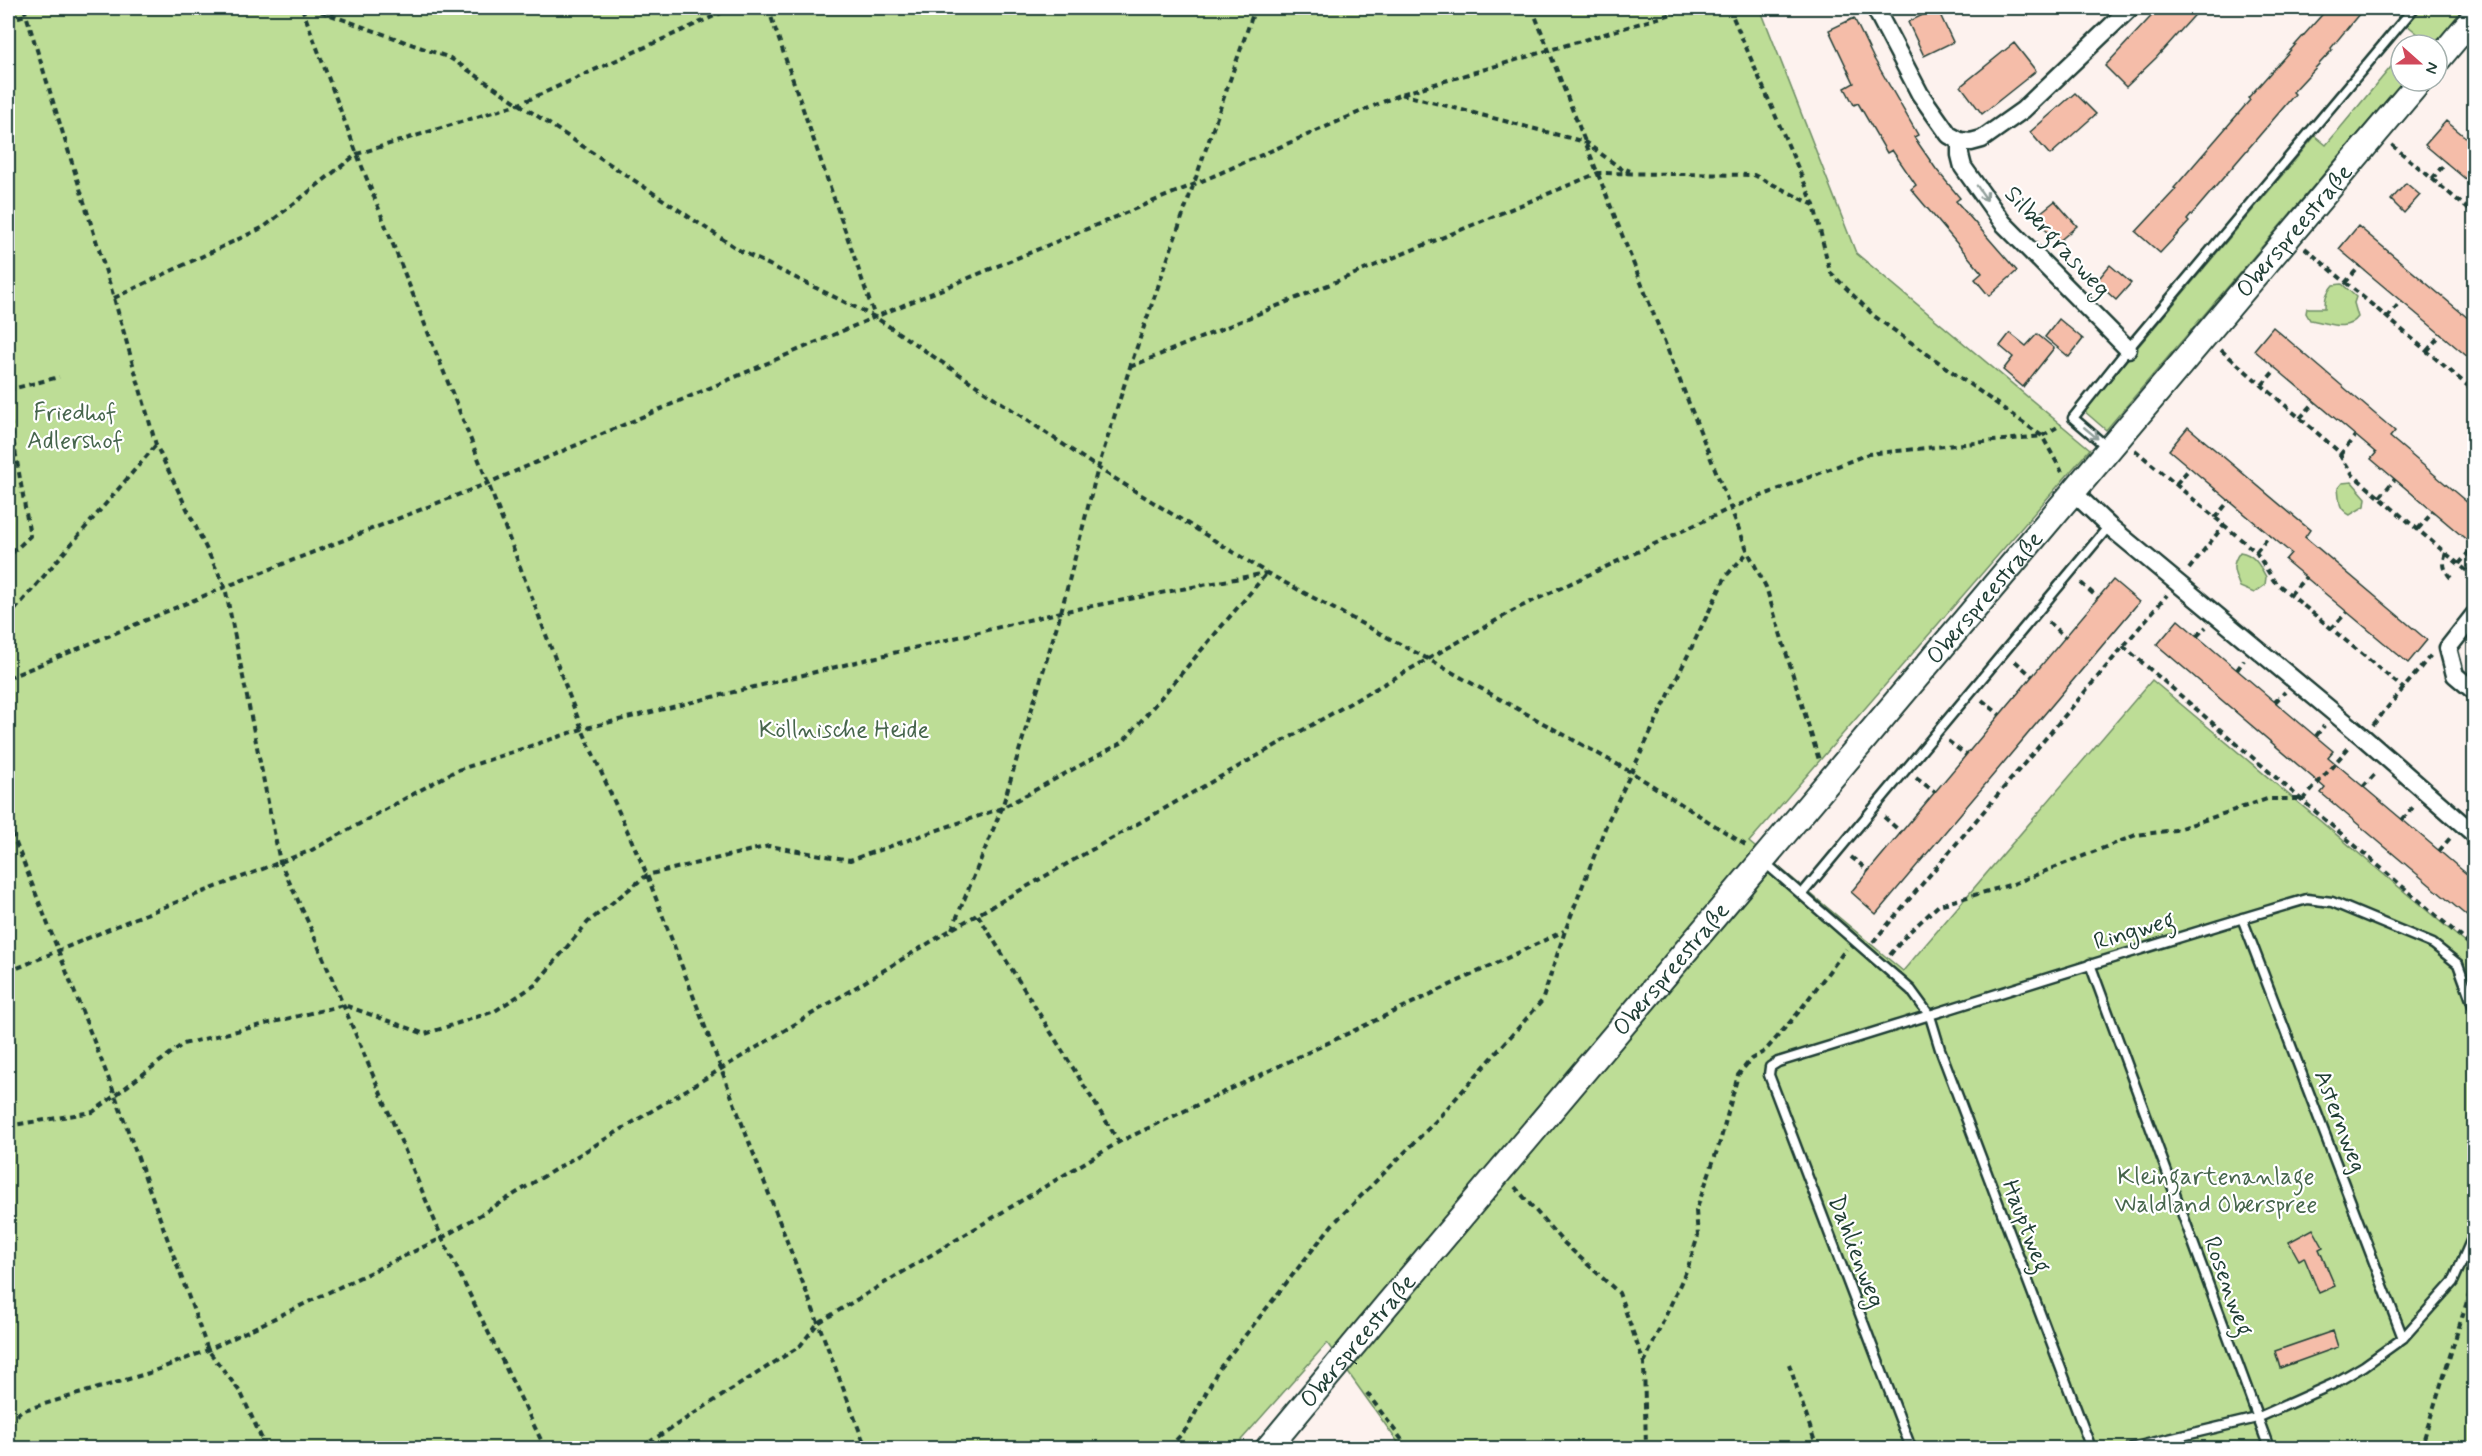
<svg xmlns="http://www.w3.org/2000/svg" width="2482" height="1456" font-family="Mynerve,sans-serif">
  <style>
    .green { fill: #bddd96; stroke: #6e8d65; stroke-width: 1.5 }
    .building { fill: #f5bda9; stroke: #1f3d34; stroke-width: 1.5 }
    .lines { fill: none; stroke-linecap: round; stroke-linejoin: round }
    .lane-casing { stroke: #1f3d34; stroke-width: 13 }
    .street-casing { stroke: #1f3d34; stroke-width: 21 }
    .secondary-casing { stroke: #1f3d34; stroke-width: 28 }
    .path { stroke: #1f3d34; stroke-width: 4; stroke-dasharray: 6 4.5; stroke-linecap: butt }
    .lane { stroke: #fff; stroke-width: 8 }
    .street { stroke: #fff; stroke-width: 16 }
    .secondary { stroke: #fff; stroke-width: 24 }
    .oneway { stroke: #8f9e9a }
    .labels { text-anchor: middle; stroke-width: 4.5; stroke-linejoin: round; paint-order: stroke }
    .street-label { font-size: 24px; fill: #1f3d34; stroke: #fff }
    .park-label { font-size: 24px; fill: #46654c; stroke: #fff }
  </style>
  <rect width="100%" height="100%" fill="#fdf2ee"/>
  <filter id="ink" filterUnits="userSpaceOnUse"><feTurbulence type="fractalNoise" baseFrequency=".0167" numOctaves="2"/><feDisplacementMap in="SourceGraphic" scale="12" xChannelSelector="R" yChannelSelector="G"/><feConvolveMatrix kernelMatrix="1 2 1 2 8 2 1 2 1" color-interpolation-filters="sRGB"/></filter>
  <g filter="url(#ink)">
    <!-- green -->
    <path class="green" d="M8 8H1760L1856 253 2090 449 1749 842 1903 971 2152 680 2474 950V1448H1402L1327 1343 1234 1448H8Z
      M2422 8H2465L2433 45H2409L2418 34 2407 25Z
      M2401 55 2403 81 2106 430 2084 411 2315 136 2326 145Z
      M2342 284 2356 297 2354 303 2358 317C2346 333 2327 322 2310 320L2306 313 2307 308H2325C2325 298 2326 293 2333 285Z
      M2352 482 2366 498 2365 506 2350 515C2337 508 2340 500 2338 488L2342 483Z
      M2240 552C2254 554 2260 566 2266 577L2265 585 2254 593 2240 587C2234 572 2230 566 2240 552Z"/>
    <!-- building -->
    <path class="building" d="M1937 8 1953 42 1924 56 1908 22Z
      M2159 8H2201L2156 58 2126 87 2105 66Z
      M2328 8H2364L2331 48 2332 50 2293 92 2295 94 2187 220 2189 222 2160 253 2136 232 2176 189 2174 188 2250 100 2248 98Z
      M1854 18 1873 57 1918 135 1914 137 1936 169 1960 198 1956 201 2017 271 1989 296 1975 279 1982 273 1911 189 1916 185 1892 150 1887 153 1858 103 1854 105 1845 88 1854 83 1829 30Z
      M2014 43 2036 71 1982 114 1961 86Z
      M2075 93 2096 114 2050 155 2030 132Z
      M2446 121 2475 145V187L2425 145Z
      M2406 183 2420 195 2404 213 2391 200Z
      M2055 201 2077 226 2057 243 2035 217Z
      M2358 226 2475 324V363L2339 249Z
      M2110 265 2131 283 2116 300 2096 282Z
      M2059 319 2083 339 2069 357 2045 337Z
      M2273 327 2395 431 2390 437 2475 509V547L2371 459 2376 453 2254 350Z
      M2010 333 2026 346 2037 334 2054 348 2023 387 2003 370 2013 357 2000 346Z
      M2188 427 2310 530 2305 537 2427 640 2408 663 2285 560 2291 553 2169 450Z
      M2113 580 2139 602 1876 914 1851 892Z
      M2178 620 2333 751 2328 757 2475 881V923L2321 793 2325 788 2157 645Z
      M2313 1229 2323 1247 2319 1249 2335 1286 2319 1293 2304 1257 2299 1260 2289 1242Z
      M2333 1331 2338 1347 2280 1368 2275 1351Z"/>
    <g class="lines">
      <!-- lane casing -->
      <g class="lane-casing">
        <path id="lane" d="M2107 447 2073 418 2128 349 2414 8
          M1763 861 1911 990 1930 1016 1940 1049 2091 1448
          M1802 894 2109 526
          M2242 918 2403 1338
          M2090 964 2269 1448
          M1278 1438 1290 1448
          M1911 1448 1769 1075 1770 1067 1778 1062C1955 1008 2130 951 2307 899L2332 902 2433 944 2458 964 2474 1008
          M2131 1448 2257 1418 2333 1384 2364 1366 2403 1338 2453 1282 2474 1234"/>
      </g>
      <!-- street casing -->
      <g class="street-casing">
        <path id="street" d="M1875 8 1920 94 1949 135 1960 141 1971 142 1982 139 2023 110 2130 8
          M1960 141V155L1963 167 2003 223 2128 349
          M2073 492 2109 526 2363 737 2474 834
          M2474 615 2448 648 2455 675 2474 691"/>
      </g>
      <!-- secondary casing -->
      <g class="secondary-casing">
        <g id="secondary">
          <path d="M2437 61 2474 17"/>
          <path id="s1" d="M1268 1448 1386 1306 2420 81"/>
        </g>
      </g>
      <!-- path -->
      <path class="path" d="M24 8 114 298 156 445 225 587 280 862 308 922 442 1238 545 1448
        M302 8 357 154 488 483 582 729 647 875 866 1448
        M311 8 450 58 739 250 875 317 1098 468 1267 573 1428 659 1631 772 1747 846
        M768 8 875 317
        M1532 8 1748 552 1766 587 1819 760
        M1729 8 1814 205 1830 272 1874 316 2042 436 2062 472
        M8 10 17 8
        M8 17 12 19 26 15
        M1401 94 1585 142 1627 173 1629 168
        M2392 145 2474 214
        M2432 179 2446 162
        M2305 248 2474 391
        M2345 283 2360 266
        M114 298 264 227 357 154 519 104 732 8
        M2387 318 2401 301
        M2221 350 2337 450 2353 475 2474 577
        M2427 351 2441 334
        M1130 367 1598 173 1754 175 1814 205
        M2262 385 2276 369
        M2468 385 2474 377
        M8 390 59 377
        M8 410 30 536 8 557
        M2300 418 2315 402
        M2135 450 2256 552 2274 581 2404 689
        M2340 455 2355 436
        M2176 484 2190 468
        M2380 497 2395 479
        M2215 518 2229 501
        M2418 529 2433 512
        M2256 552 2270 535
        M2446 553C2442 564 2444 570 2451 578
        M2459 564 2473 547
        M2189 569 2224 525
        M2081 583 2098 598
        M2290 595 2306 577
        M8 618 156 445
        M2048 622 2065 637
        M2331 629 2347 612
        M2197 636 2206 627
        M2123 646 2474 948
        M2015 661 2032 676
        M2237 670 2244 660
        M8 678 225 587 488 483 875 317 1195 184 1401 94 1692 8
        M1982 700 2000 715
        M2275 702 2285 692
        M2373 725 2431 655
        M2316 736 2324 726
        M1948 741 1966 755
        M1916 778 1935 792
        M2363 787 2377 772
        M1884 817 1901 832
        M2402 820 2415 805
        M8 823 115 1095 208 1350 241 1393 266 1448
        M2439 851 2451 837
        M1851 857 1869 871
        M978 915 1119 1142
        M952 929 1002 808 1061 612 1098 468 1130 367 1255 8
        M1873 942 2167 595
        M1890 955 1908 933 1939 905 2013 884 2136 835 2175 830 2267 799H2304L2350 746
        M8 972 133 919 312 850 455 771 582 729 1061 612 1266 573
        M8 1126 93 1112 183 1044 344 1005 425 1034 495 1011 535 985 588 922 647 875 769 846 850 860 1002 808 1123 742 1267 573
        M1515 1187 1562 1241 1619 1293 1644 1363 1646 1448
        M1644 1363 1688 1267 1698 1236 1696 1211 1720 1142 1738 1075 1751 1059 1765 1051 1797 1014 1846 949
        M1789 1364 1817 1448
        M1367 1393 1408 1448
        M8 1422 21 1411 149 1373 208 1350 442 1238 952 929 1518 608 1731 508 1868 454 2042 436 2061 425
        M640 1448 800 1346 818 1323 1119 1142 1564 931
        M1169 1448 1188 1427 1218 1370 1332 1225 1435 1122 1542 1001 1565 931 1607 823 1726 576 1748 552
        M2421 1448 2474 1279"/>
      <!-- lane -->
      <use href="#lane" class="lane"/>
      <!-- street -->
      <use href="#street" class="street"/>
      <!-- secondary -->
      <use href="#secondary" class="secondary"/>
    </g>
    <!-- one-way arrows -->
    <defs><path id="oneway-shaft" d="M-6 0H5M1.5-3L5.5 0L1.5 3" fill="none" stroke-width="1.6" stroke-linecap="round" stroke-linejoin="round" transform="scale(1.5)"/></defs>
    <g class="oneway">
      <use href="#oneway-shaft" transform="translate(1982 193) rotate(55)"/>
      <use href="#oneway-shaft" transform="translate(2091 433) rotate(40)"/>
    </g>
  </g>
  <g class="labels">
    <!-- street labels -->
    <g class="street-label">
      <text dy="8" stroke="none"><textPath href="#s1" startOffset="1592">Oberspreestraße</textPath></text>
      <text transform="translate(2058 241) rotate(47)" y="8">Silbergrasweg</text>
      <text dy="8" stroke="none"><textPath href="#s1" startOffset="1112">Oberspreestraße</textPath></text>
      <text transform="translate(2134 930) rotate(-17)" y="8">Ringweg</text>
      <text dy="8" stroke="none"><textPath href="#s1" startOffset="626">Oberspreestraße</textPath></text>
      <text transform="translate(2341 1121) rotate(69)" y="8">Asternweg</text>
      <text transform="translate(2027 1226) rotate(69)" y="8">Hauptweg</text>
      <text transform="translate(1857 1251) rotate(69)" y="8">Dahlienweg</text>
      <text transform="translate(2229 1286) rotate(70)" y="8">Rosenweg</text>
      <text dy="8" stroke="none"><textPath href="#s1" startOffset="140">Oberspreestraße</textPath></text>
    </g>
    <!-- park labels -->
    <g class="park-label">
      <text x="75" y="420">Friedhof<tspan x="75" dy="28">Adlershof</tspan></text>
      <text x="844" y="737">Köllnische Heide</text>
      <text x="2216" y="1184">Kleingartenanlage<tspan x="2216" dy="28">Waldland Oberspree</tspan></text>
    </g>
  </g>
  <!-- margin -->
  <rect width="2482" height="1456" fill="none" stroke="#fff" stroke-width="30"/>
  <rect x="15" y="15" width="2452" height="1426" fill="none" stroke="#1f3d34" stroke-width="2" filter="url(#ink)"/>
  <!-- north arrow -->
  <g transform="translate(2419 63) rotate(111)"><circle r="28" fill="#ffffff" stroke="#a5b1ae" stroke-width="1.5"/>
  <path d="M0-4.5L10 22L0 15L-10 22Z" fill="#d1495b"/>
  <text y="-9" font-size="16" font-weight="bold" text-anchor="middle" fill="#1f3d34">N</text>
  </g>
</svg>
